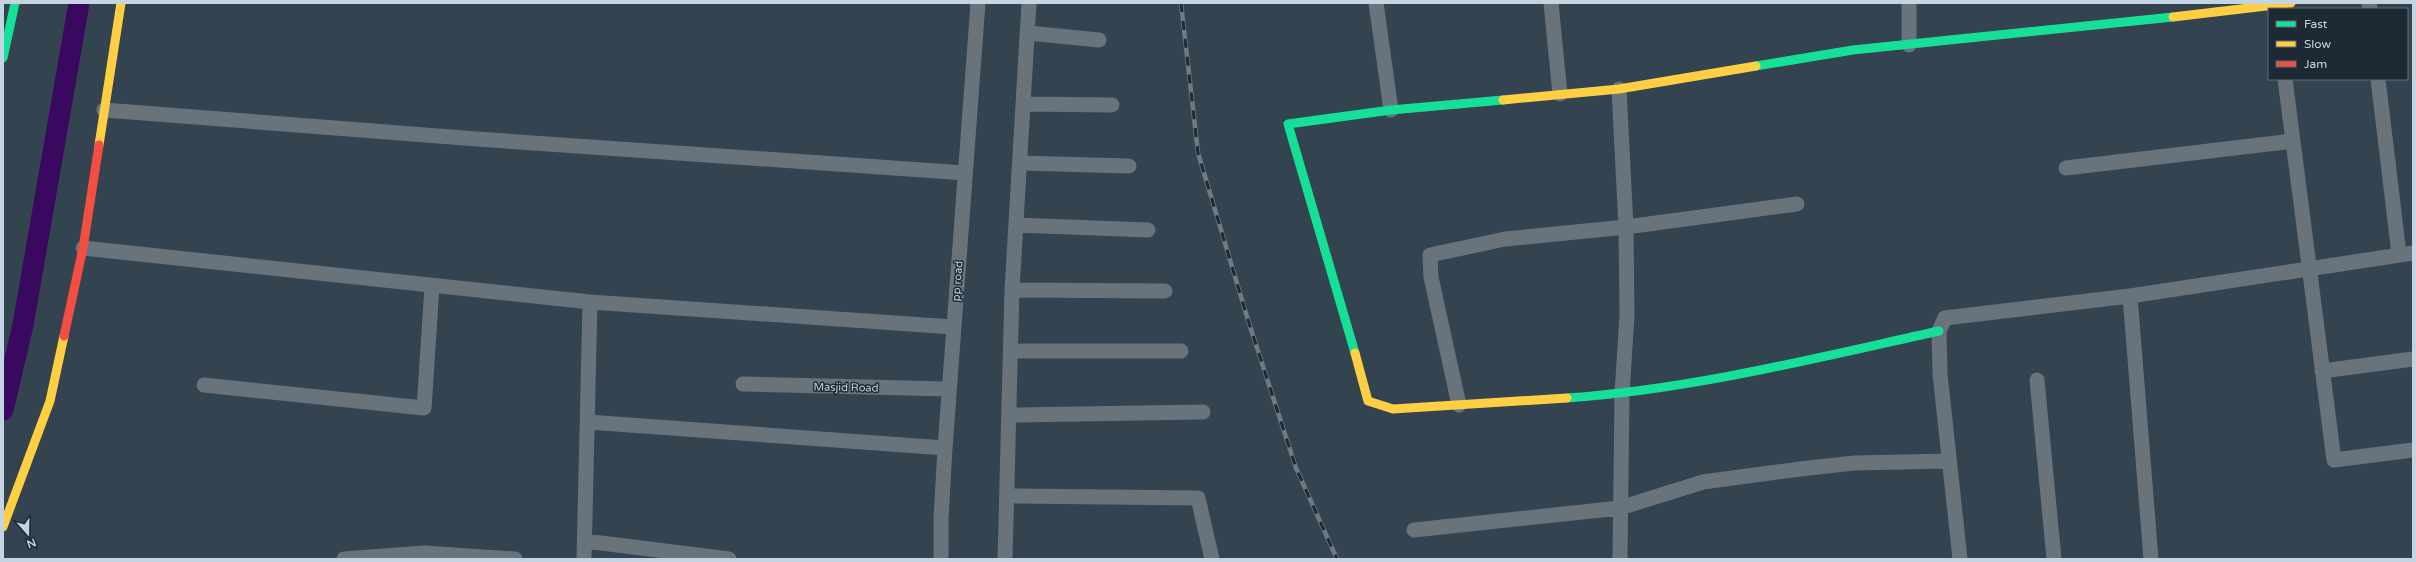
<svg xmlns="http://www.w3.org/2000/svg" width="2416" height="562" font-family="'Varela Round',sans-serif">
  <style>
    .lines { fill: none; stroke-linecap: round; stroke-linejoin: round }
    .canal { stroke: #39085f; stroke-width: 21 }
    .street { stroke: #68737c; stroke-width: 15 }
    .fast { stroke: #16e098; stroke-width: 9 }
    .slow { stroke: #ffcf43; stroke-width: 9 }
    .jam { stroke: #f24e42; stroke-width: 9 }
    .rail-casing { stroke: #6f7a82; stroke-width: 4.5 }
    .rail { stroke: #1d2933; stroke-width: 3; stroke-dasharray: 9; stroke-linecap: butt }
    .labels { text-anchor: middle; stroke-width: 3; stroke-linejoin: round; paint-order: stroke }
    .street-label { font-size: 11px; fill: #c5d4e2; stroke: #1d2933 }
  </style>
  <rect width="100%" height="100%" fill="#33434f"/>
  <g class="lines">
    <!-- canal -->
    <path class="canal" d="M3 410 23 325 79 3"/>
    <!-- street -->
    <path class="street" d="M1376 3 1391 110
      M1551 3 1560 94
      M2369 3 2370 9
      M1028 33 1099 40
      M1909 45V3
      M2285 79 2334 460 2413 450
      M2378 79 2399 254
      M1619 89 1626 227 1627 315 1622 394 1620 559
      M1024 104 1112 105
      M104 110 477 139 965 173
      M1020 163 1129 166
      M2066 168 2293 141
      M1016 225 1148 230
      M83 248 590 302 953 327
      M1012 290 1165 291
      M2130 296 2151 559
      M1011 351H1181
      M2322 371 2413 359
      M2037 380 2054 559
      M743 384 949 389
      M204 385 424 408 432 286
      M1459 405 1431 277 1430 255 1505 239 1626 227 1797 204
      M1010 415 1203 412
      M588 422 945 448
      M1008 496 1198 498 1212 559
      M1414 530 1620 508 1703 482 1800 469 1854 463 1949 461
      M585 541 729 559
      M344 559 424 553 515 559
      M584 559 590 302
      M941 559V519L945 448 978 3
      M1005 559 1012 290 1029 3
      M1960 559 1940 374 1939 331 1945 318 2130 296 2413 253"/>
    <!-- fast -->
    <path class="fast" d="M3 58 15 3
      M1756 66 1853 50 2173 17
      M1355 353 1288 124 1391 110 1503 100
      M1567 398C1693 389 1816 358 1939 331"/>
    <!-- slow -->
    <path class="slow" d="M2173 17 2291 3
      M1503 100 1619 89 1756 66
      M99 145 121 3
      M1355 353 1368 401 1393 409 1567 398
      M3 527 50 401 64 336"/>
    <!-- jam -->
    <path class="jam" d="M64 336 83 248 99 145"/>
    <!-- rail casing -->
    <g class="rail-casing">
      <path id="rail" d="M1181 3 1198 153 1248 320 1296 468 1337 559"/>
    </g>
    <!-- rail -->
    <use href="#rail" class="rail"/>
  </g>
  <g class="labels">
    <!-- street labels -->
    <g class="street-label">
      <text transform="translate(957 281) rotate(-86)" y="4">pp road</text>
      <text transform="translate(846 387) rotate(1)" y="4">Masjid Road</text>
    </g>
  </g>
  <!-- border -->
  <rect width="2416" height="562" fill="none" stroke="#c5d4e2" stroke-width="8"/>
  <!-- legend -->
  <rect x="2268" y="8" width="140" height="72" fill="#1d2933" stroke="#606d79"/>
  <rect x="2276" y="21" width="20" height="6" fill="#16e098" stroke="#606d79"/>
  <text x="2304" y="28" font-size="12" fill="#c5d4e2">Fast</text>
  <rect x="2276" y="41" width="20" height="6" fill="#ffcf43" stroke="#606d79"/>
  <text x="2304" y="48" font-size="12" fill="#c5d4e2">Slow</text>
  <rect x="2276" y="61" width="20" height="6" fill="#f24e42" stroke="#606d79"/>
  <text x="2304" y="68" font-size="12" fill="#c5d4e2">Jam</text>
  <!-- north arrow -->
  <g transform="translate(28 534) rotate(160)" stroke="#1d2933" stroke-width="3" paint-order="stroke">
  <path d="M0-3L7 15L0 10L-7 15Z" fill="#c5d4e2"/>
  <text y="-6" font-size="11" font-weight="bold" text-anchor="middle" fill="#c5d4e2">N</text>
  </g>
</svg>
